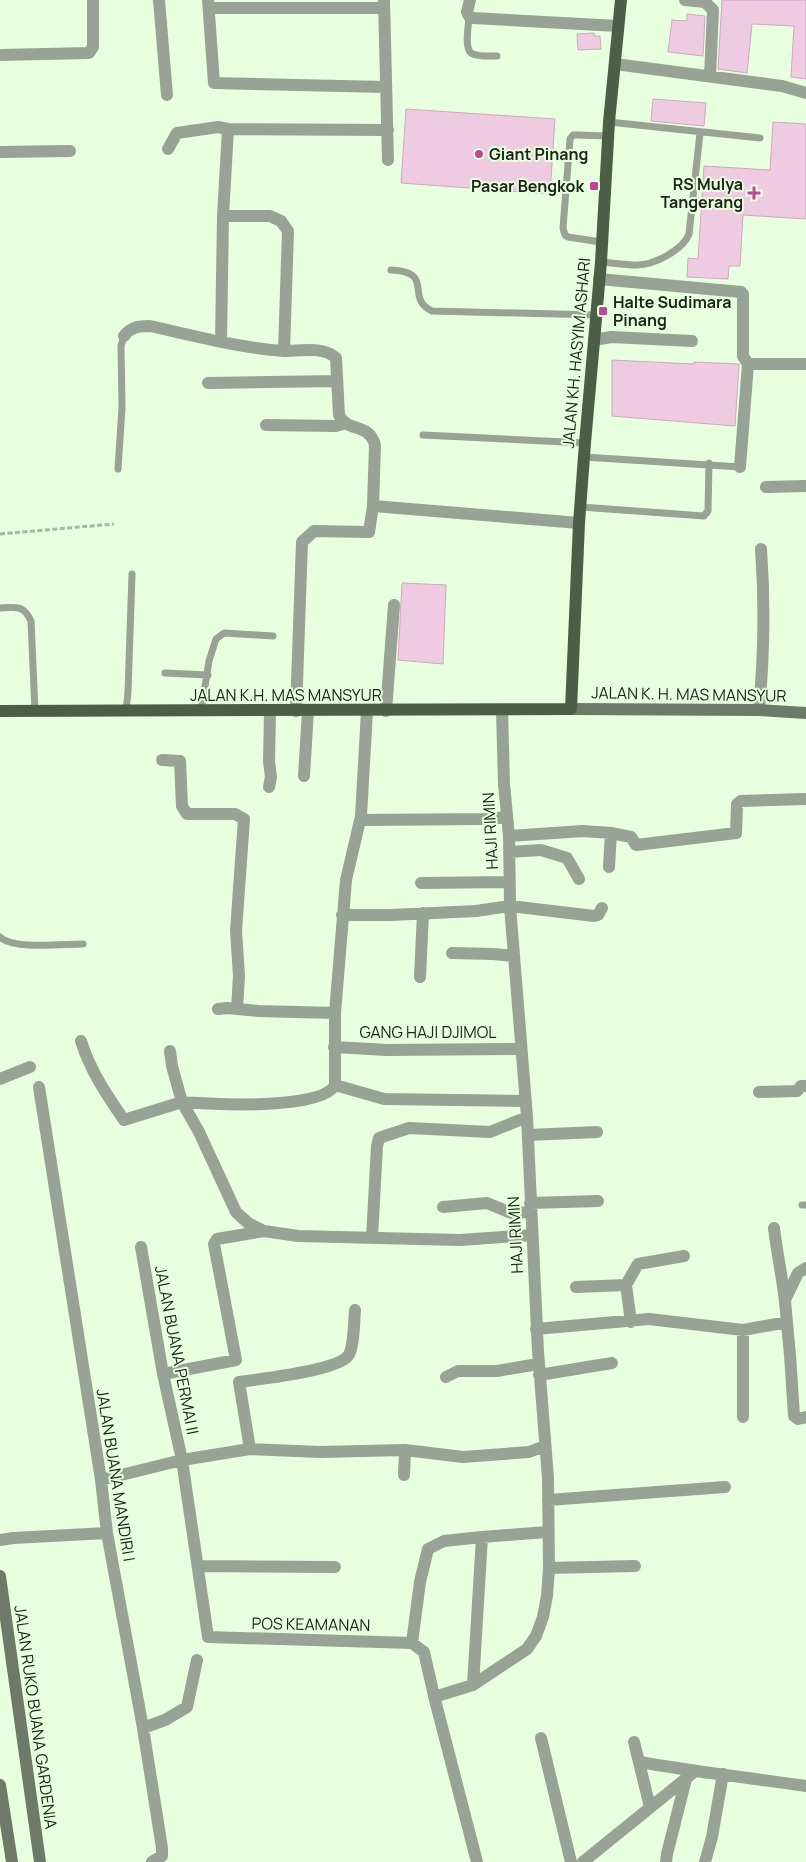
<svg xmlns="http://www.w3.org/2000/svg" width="806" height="1862" font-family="Manrope,sans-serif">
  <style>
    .building { fill: #eecbe0; stroke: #cca9be }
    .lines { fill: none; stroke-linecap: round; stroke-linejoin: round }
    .path { stroke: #a6b89e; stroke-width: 3; stroke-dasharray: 5 2.5; stroke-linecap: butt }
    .lane { stroke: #98a295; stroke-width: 7 }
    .street { stroke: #98a295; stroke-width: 12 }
    .secondary { stroke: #6c7a67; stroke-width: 12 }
    .primary { stroke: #4d5e47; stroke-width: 12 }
    .poi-dot { fill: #be469b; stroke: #e7ffde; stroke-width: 2 }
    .labels { text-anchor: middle; stroke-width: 4; stroke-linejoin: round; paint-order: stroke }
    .poi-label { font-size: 16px; font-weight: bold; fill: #1c2419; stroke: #e7ffde; text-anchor: start }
    .street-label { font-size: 16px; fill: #1c2419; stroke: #e7ffde }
  </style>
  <rect width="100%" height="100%" fill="#e7ffde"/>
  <!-- building -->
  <path class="building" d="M722 0H806V79L791 77 794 26 752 24 747 73 718 69Z
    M687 14 705 16 703 56 668 52 672 20 687 21Z
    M594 33V36H600L601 49 578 50 577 34Z
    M653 99 706 103 704 126 651 121Z
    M406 109 555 119 550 194 401 183Z
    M773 122 806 124V219L743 215 740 266H729L728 279 687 277 688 258 698 259 704 166 770 170Z
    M612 360 694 364V362L739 364 735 426 612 416Z
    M402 583 446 585 443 664 398 660Z"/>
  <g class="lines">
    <!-- path -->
    <path class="path" d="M0 534 114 524"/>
    <!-- lane -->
    <path class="lane" d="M469 16C469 25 463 51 473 54 480 57 490 56 497 56
      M609 122 760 138
      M601 242 568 237 565 235 563 228 570 139 573 135H577L608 136
      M601 262C613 263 625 265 637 265 654 265 683 250 689 234L700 133
      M391 270C436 272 404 298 432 311L597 315
      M423 435 585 443
      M584 457 740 467
      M118 469 122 408 121 346 124 336
      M581 507 704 516 708 511 709 463
      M0 608C16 607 24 605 31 621L35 711
      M165 673 208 675
      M126 711 128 692 132 574
      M201 711 209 661 216 639 224 633 273 636
      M0 937C14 950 63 944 83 944
      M802 1205H806"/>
    <!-- street -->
    <path class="street" d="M159 0 167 95
      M208 0 214 83 385 87
      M384 0 388 160
      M470 0 467 12 469 16 473 18 618 26
      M685 0 705 2 713 10 710 76
      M209 8H384
      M0 55 89 53 93 47V0
      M615 64 782 86 806 93
      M168 149 177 133 218 127 228 129 388 130
      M0 152 70 151
      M599 279 741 292 743 294V356L748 364 740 467
      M124 336C131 327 138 326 150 326 195 336 239 348 284 351L288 231 281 221 270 216H223L228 129
      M594 340 611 337 692 341
      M221 342 223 216
      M284 351C300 351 324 346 336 358L339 415C347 433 369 422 375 445L373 506 369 532 314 531 302 542 296 711
      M748 364H806
      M208 383 337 381
      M266 425 336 426 346 423
      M766 487 806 486
      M373 506 579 523
      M759 710C764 656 765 603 761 549
      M386 711 394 605
      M162 760 180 761 182 806 187 814H235L244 819 236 931 239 976 237 1009
      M304 776 308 711
      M269 787 271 777 269 762 270 711
      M361 820 486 819 507 817
      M611 833 631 837 636 845 736 833 737 804 741 801 806 799
      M509 836 583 831 611 833 609 867
      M509 852 541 850 567 858 579 879
      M421 883 509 882
      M342 915H391L476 911 510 906 594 916 598 915 602 908
      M452 953 493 954 514 956
      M420 977 423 913
      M218 1009 227 1008 258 1011 335 1013 346 880 361 816 367 711
      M81 1041C90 1070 106 1094 124 1120L182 1102 199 1132 236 1212 248 1223 264 1231 298 1236 460 1240 532 1235
      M334 1047 387 1050 521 1049
      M170 1051 172 1066 182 1102C210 1104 321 1111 335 1085V1013
      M0 1079 30 1067
      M335 1085 384 1099 525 1101
      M39 1087 101 1480 107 1533 143 1728 162 1848V1856L152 1862
      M759 1092 797 1091 801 1086H806
      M528 1135 597 1132
      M530 1203 598 1201
      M443 1207 487 1203 511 1213 530 1212
      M774 1228C777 1253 782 1276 785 1301 789 1339 792 1377 794 1416L798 1419 806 1417
      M372 1238 377 1146 379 1138 409 1128 490 1132 527 1117
      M141 1247 163 1374 182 1460 208 1637 412 1643 424 1652 435 1700 477 1862
      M576 1287 626 1285
      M785 1300 798 1273 806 1268
      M631 1322 626 1285 638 1264 684 1256
      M536 1329 649 1319 743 1330 787 1322
      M163 1374 236 1360 214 1244 217 1239 264 1231
      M539 1375 612 1363
      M446 1377 458 1371H497L538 1364
      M743 1417V1330
      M250 1449 239 1382C259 1379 336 1371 348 1356 354 1349 354 1321 355 1310
      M404 1475 405 1450
      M101 1480 182 1460 250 1449 320 1452 405 1450 463 1457 529 1452 545 1446
      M548 1500 725 1487
      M0 1540 13 1538 107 1533
      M199 1566 335 1567
      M549 1568 635 1566
      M412 1643 420 1582 428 1549 444 1541 482 1537 547 1532
      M473 1685 482 1537
      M434 1697 473 1685 527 1649 536 1636 543 1617 547 1596 549 1568 548 1478 538 1351 527 1117 510 906 509 836 504 784 502 710
      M143 1728 165 1720 187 1707 197 1660
      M541 1738 571 1862
      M634 1742 650 1807
      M640 1762C695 1772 751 1778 806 1786
      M583 1862 694 1772
      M666 1862 667 1854 686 1779
      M705 1862 712 1837 723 1774"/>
    <!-- secondary -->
    <path class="secondary" d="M571 709 759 710 806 713
      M0 1576 40 1862
      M0 1785 12 1862"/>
    <!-- primary -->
    <path class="primary" d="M0 711 571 709 579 523 585 443 601 262 609 122 621 0"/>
  </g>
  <!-- markers -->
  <g class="poi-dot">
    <circle cx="479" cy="154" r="5"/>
    <rect x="589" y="181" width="10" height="10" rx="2.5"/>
    <path d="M751.5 185.5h5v5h5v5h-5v5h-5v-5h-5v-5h5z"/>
    <rect x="598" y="306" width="10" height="10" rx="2.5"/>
  </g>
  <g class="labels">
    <!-- poi labels -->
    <g class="poi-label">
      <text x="489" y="160">Giant Pinang</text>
      <text x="743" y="190" text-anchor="end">RS Mulya<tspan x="743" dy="18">Tangerang</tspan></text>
      <text x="584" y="192" text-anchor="end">Pasar Bengkok</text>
      <text x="613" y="308">Halte Sudimara<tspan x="613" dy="18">Pinang</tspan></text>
    </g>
    <!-- street labels -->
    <g class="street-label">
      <text transform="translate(576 353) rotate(-85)" y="6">JALAN KH. HASYIM ASHARI</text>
      <text transform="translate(689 694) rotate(1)" y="6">JALAN K. H. MAS MANSYUR</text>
      <text x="286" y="701">JALAN K.H. MAS MANSYUR</text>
      <text transform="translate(490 831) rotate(-93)" y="6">HAJI RIMIN</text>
      <text x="428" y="1038">GANG HAJI DJIMOL</text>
      <text transform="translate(515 1235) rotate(-93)" y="6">HAJI RIMIN</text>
      <text transform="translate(177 1350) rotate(79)" y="6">JALAN BUANA PERMAI II</text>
      <text transform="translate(116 1475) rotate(81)" y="6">JALAN BUANA MANDIRI I</text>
      <text transform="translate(311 1624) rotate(1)" y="6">POS KEAMANAN</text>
      <text transform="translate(36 1717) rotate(82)" y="6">JALAN RUKO BUANA GARDENIA</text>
    </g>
  </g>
</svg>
